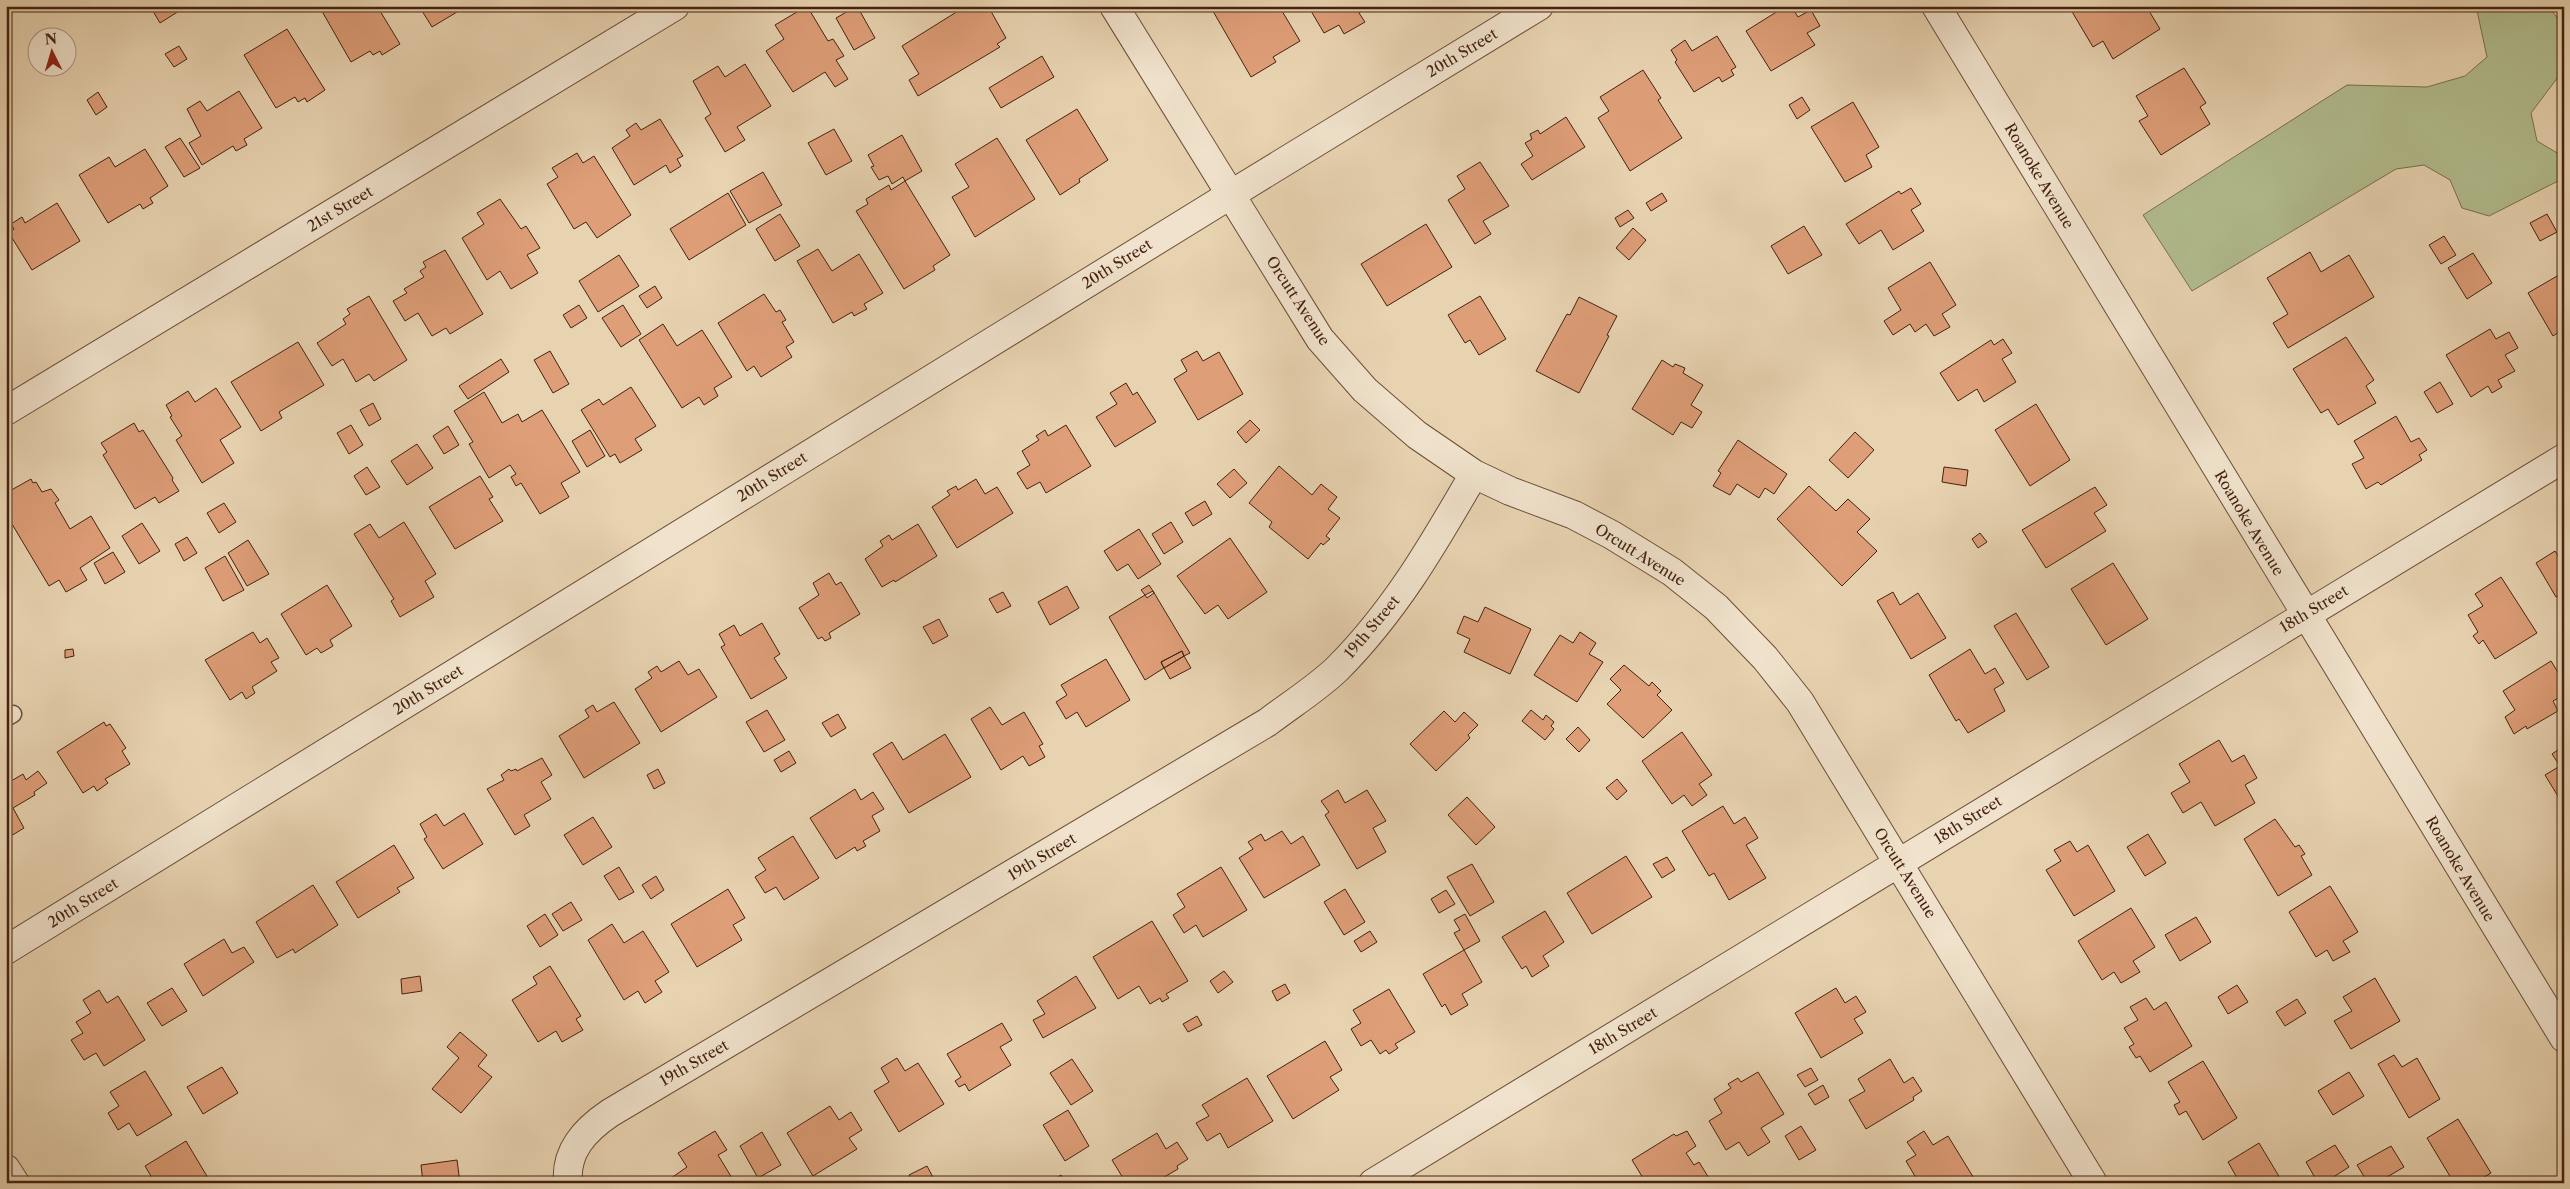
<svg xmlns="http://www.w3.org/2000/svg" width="2570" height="1189" font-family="'Libre Caslon Text',serif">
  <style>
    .green { fill: #b2bd8f; stroke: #7b7050 }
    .building { fill: #de9e78; stroke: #442210 }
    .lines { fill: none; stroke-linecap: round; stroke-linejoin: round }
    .service-casing { stroke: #6d4e38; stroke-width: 19 }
    .minor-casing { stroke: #6d4e38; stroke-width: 30 }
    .tertiary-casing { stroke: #6d4e38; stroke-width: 30 }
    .service { stroke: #f0e2cc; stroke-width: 16 }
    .minor { stroke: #f0e2cc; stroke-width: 28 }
    .tertiary { stroke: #f0e2cc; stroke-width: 28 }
    .labels { text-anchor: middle; stroke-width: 4; stroke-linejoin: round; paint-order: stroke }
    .street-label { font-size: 15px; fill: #442210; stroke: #f0e2cc }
  </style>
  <rect width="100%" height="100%" fill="#e8d3b1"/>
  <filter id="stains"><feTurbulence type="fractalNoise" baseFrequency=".004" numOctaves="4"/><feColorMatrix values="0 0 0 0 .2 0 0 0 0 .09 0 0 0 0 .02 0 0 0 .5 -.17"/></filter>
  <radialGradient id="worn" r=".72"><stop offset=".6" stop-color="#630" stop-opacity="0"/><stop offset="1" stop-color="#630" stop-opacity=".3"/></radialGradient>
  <!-- green -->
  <path class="green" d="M2476 6H2547L2564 25V69L2531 113 2537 141 2564 157V178L2489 216 2462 208 2450 180 2424 165 2396 169 2192 291 2143 215 2347 85 2427 87 2465 76 2487 57Z"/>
  <!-- building -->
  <path class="building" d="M150 6H187L160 23Z
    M319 6H377L400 44 382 55 380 51 373 55 370 51 351 62Z
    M419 6H453L457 12 432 27Z
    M807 6 828 41 833 39 844 56 836 60 848 79 835 87 825 72 793 92 766 51 784 39 775 25Z
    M857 6 875 38 854 50 836 18Z
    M966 6H988L1006 38 997 44 1000 47 918 96 909 80 919 74 902 46Z
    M1210 6H1279L1300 41 1273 57 1276 62 1251 77Z
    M1308 6H1371L1359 13 1365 22 1344 34 1339 25 1324 33Z
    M1786 6H1791L1798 17 1811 10 1820 26 1807 33 1815 45 1771 71 1746 31Z
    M2077 6H2146L2160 29 2113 59 2103 41 2093 47 2071 10Z
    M287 29 325 90 307 102 305 98 298 102 295 97 276 108 244 55Z
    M1717 36 1736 67 1731 70 1734 75 1722 82 1719 77 1694 92 1675 62 1677 60 1671 50 1685 40 1692 51Z
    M179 46 187 59 174 67 165 54Z
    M1042 56 1054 77 1001 108 989 88Z
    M745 64 771 106 737 127 745 140 725 152 705 118 711 114 693 81 718 66 725 77Z
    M2184 68 2206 103 2200 107 2210 124 2161 155 2139 121 2148 116 2136 96Z
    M1643 70 1661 98 1658 100 1682 138 1630 171 1598 118 1609 111 1600 97Z
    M239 91 262 128 244 139 247 145 236 151 233 146 202 165 189 143 201 136 187 109 200 101 207 111Z
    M98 92 107 107 96 115 87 100Z
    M1802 97 1810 110 1797 119 1789 105Z
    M1853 102 1879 147 1866 155 1872 167 1845 182 1811 127Z
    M1077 109 1108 160 1079 179 1080 182 1060 195 1026 140Z
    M1566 117 1585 147 1532 180 1521 164 1533 156 1525 143 1532 139 1530 134 1538 130 1540 134Z
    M660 119 683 156 677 159 681 166 670 173 666 165 634 185 612 148 630 136 626 130 636 123 641 130Z
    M834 129 852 161 826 175 808 143Z
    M902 135 922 171 905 181 903 177 892 184 888 176 879 180 871 167 874 166 868 155Z
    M180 138 200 168 184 177 165 147Z
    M997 138 1035 199 975 237 952 197 969 187 955 164Z
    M145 149 168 186 150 198 153 203 143 209 140 204 108 223 79 175 109 157 115 167Z
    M577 153 583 163 594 156 631 215 597 238 586 222 574 229 547 184 558 177 552 168Z
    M1480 162 1509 206 1483 221 1491 234 1475 244 1448 200 1465 189 1457 176Z
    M763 172 782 205 749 223 730 191Z
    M905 181 950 255 933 266 935 270 904 289 856 211 868 204 866 199 889 185 891 190Z
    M1911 188 1921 204 1911 210 1924 231 1893 250 1881 230 1859 244 1846 224 1899 191 1901 194Z
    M728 193 746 225 689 260 670 229Z
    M1662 193 1667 201 1651 211 1646 203Z
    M500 199 521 229 526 226 540 248 527 255 538 273 511 289 500 271 487 280 462 238 484 224 477 213Z
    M57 203 80 241 32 270 9 233 14 229 11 224 22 217 25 223Z
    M1628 210 1634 218 1620 227 1615 218Z
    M780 214 800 246 775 261 756 229Z
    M2547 214 2557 232 2540 241 2530 223Z
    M1426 224 1452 267 1387 306 1361 264Z
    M1804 226 1822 255 1788 274 1771 246Z
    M1633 228 1646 240 1629 260 1616 248Z
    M2444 236 2456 255 2441 264 2429 245Z
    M818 249 832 271 859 254 883 293 864 304 867 309 854 316 852 312 833 323 797 261Z
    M445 250 483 314 450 334 446 328 432 336 418 313 405 321 393 301 407 293 404 289 424 277 420 271 426 267 423 262Z
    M2310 252 2321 272 2349 255 2374 297 2288 348 2273 323 2288 314 2267 278Z
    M2473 253 2492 283 2467 299 2448 268Z
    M619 255 639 286 598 312 579 281Z
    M1930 262 1956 305 1942 314 1950 327 1934 336 1926 324 1915 332 1910 324 1893 335 1884 321 1901 310 1888 288Z
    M2564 272V334L2562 330 2553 336 2528 293Z
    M655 286 662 298 647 308 639 296Z
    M764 294 776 312 780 310 786 320 782 322 794 342 786 347 792 357 761 377 754 366 747 371 718 323Z
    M369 296 407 360 374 381 369 374 356 382 343 359 332 366 317 343 346 324 343 319 350 314 347 309Z
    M1480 296 1506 339 1479 355 1470 340 1465 343 1448 315Z
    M1579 297 1617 316 1607 335 1609 336 1579 393 1536 371 1567 314 1570 315Z
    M579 305 587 318 571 328 563 315Z
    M623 305 641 334 621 347 602 318Z
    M663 324 677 346 702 330 732 377 714 388 718 396 704 405 699 397 682 408 639 340Z
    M2490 329 2496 339 2509 332 2518 348 2505 355 2515 371 2498 380 2502 387 2492 393 2488 386 2471 397 2446 355Z
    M2346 337 2374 380 2366 386 2376 403 2338 425 2328 409 2321 413 2293 369Z
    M2003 339 2012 353 2002 359 2016 382 1984 402 1977 389 1958 401 1940 373 1991 340 1994 345Z
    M298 342 324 385 279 412 282 418 261 431 231 382Z
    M550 351 569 384 553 393 534 360Z
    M1197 351 1203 361 1219 352 1243 394 1198 420 1174 379 1187 371 1181 360Z
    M501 359 509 372 468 399 459 386Z
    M1662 360 1673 367 1675 364 1685 368 1683 373 1703 385 1691 405 1702 412 1692 428 1681 422 1673 435 1632 409Z
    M2440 382 2453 404 2437 413 2424 392Z
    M1126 383 1133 395 1137 392 1156 422 1115 447 1096 417 1117 404 1110 393Z
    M631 387 656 426 635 439 642 450 620 463 615 454 610 457 581 410 599 399 603 405Z
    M216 388 241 427 220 440 234 463 202 483 176 440 182 436 170 417 172 416 166 405 188 391 195 402Z
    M484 392 502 423 518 414 522 422 542 410 580 472 561 483 569 497 540 514 521 483 516 486 511 477 516 474 510 465 489 478 469 444 473 442 454 411Z
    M373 403 381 419 369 426 360 410Z
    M2036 404 2070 460 2030 486 1995 430Z
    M2396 416 2411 442 2419 438 2427 450 2419 455 2422 460 2381 485 2378 482 2366 489 2352 464 2364 458 2354 441Z
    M1250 420 1260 430 1246 443 1237 432Z
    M134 423 139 432 143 430 173 478 172 480 179 491 159 503 155 497 135 509 103 455 107 452 101 443Z
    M351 425 363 445 349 454 337 433Z
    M1066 425 1091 466 1046 493 1040 482 1027 489 1017 473 1030 465 1022 451 1039 440 1036 436 1045 430 1048 436Z
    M448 426 459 445 444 454 433 436Z
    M590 430 605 456 587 467 572 441Z
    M1855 432 1874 450 1848 478 1829 460Z
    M1738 440 1787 474 1774 494 1765 488 1759 498 1737 484 1730 495 1713 486 1721 473 1718 471Z
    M417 444 433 468 407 485 391 461Z
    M1279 466 1312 495 1321 484 1337 497 1328 509 1340 518 1326 536 1330 539 1323 545 1321 543 1308 559 1269 527 1272 522 1249 503Z
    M367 467 380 487 366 495 354 476Z
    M1944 467 1968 470 1966 486 1942 482Z
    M1234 469 1247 483 1230 498 1217 484Z
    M480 476 493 497 489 499 503 521 455 549 429 507Z
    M31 479 33 483 36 482 42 492 51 489 59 500 55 503 70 529 91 516 110 548 80 568 87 580 66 592 59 580 49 586 6 514 9 511 6 506V493Z
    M976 479 985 494 997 487 1013 513 957 548 932 507 950 495 947 491 956 486 958 490Z
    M1809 486 1836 511 1848 499 1870 519 1857 532 1877 551 1842 586 1777 519Z
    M2095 487 2107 505 2094 513 2106 531 2046 568 2022 530Z
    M1205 501 1212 514 1193 526 1185 513Z
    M224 503 236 522 219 533 207 513Z
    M404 522 436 574 425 581 434 597 400 617 391 601 394 599 354 534 370 524 379 538Z
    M1171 522 1183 542 1164 554 1152 534Z
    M142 523 160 551 139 564 122 536Z
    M918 524 937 556 895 582 894 580 882 587 865 559 883 546 880 541 889 535 892 540Z
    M1139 529 1161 564 1138 579 1128 564 1117 571 1104 551Z
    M1980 533 1987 542 1978 548 1972 539Z
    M187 537 197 553 184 561 175 544Z
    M1230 538 1267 592 1228 619 1218 605 1205 614 1177 576Z
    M248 540 269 574 247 586 228 553Z
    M2555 551 2564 566V593L2556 597 2536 563Z
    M113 552 125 572 105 584 94 563Z
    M225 556 244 590 223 601 205 568Z
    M2113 563 2148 619 2106 645 2071 589Z
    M829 573 836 585 841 582 860 614 829 633 831 638 825 641 822 637 818 639 799 608 819 595 813 583Z
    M2501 577 2537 633 2495 659 2483 640 2479 644 2473 636 2478 632 2468 615 2483 606 2475 594Z
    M327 585 352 626 330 640 333 646 321 653 317 648 306 655 281 614Z
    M1149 585 1153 591 1145 595 1141 590Z
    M1067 586 1079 608 1050 625 1038 602Z
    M1153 591 1190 653 1184 656 1182 651 1161 662 1164 668 1145 680 1109 617 1145 595 1147 598 1154 593Z
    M1003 592 1011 606 997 613 989 599Z
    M1893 592 1900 605 1918 593 1946 638 1911 659 1877 601Z
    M1485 607 1531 629 1510 674 1464 652 1470 639 1457 633 1464 616 1478 622Z
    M2016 613 2049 667 2027 680 1994 626Z
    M939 619 948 636 933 644 923 627Z
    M762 623 780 654 774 658 787 678 751 699 721 647 725 645 719 634 734 625 740 636Z
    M253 632 260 643 267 638 279 658 271 662 277 671 252 687 255 693 246 699 242 692 230 700 205 660Z
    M1580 632 1596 643 1589 654 1603 662 1577 702 1534 675 1560 635 1573 643Z
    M73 649 74 656 65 658V650Z
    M1970 649 1985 674 1995 668 2004 683 1994 689 2005 711 1968 733 1959 719 1956 721 1929 675Z
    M1182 651 1184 656 1164 668 1161 662Z
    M1184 656 1191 668 1170 679 1164 668Z
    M1106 659 1130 700 1086 727 1077 712 1066 719 1056 702 1067 695 1061 685Z
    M679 661 688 675 699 669 717 697 661 732 635 689 652 678 648 672 657 666 661 672Z
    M2551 661 2564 682V695L2553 701 2558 711 2527 729 2526 726 2514 734 2505 717 2515 710 2503 691Z
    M1624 665 1649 686 1652 682 1661 691 1657 695 1672 710 1643 738 1607 704 1621 690 1610 679Z
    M614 702 640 743 584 778 559 736 589 717 585 710 593 705 597 712Z
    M990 707 1002 725 1024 712 1043 744 1039 746 1045 757 1029 766 1023 756 1001 770 971 719Z
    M767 710 785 740 764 752 746 722Z
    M1531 710 1543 720 1546 715 1554 722 1551 726 1554 729 1545 740 1522 721Z
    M1444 711 1455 722 1464 712 1478 725 1468 735 1470 738 1436 771 1410 744Z
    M838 714 846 728 831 737 822 723Z
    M104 722 106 726 110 724 126 748 122 751 130 764 105 779 108 783 97 791 94 786 83 793 57 752Z
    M1578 727 1590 740 1579 752 1566 739Z
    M1682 732 1712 775 1699 784 1707 795 1692 806 1684 795 1672 804 1642 761Z
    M945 734 971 777 909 813 873 754 892 742 903 760Z
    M2219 740 2232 762 2244 755 2257 778 2245 785 2255 803 2215 826 2201 802 2183 813 2171 793 2190 782 2179 764Z
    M2564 746V806L2545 775 2560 766 2552 754Z
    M789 751 796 763 781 772 774 760Z
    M542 758 552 775 541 782 551 799 524 815 530 826 515 835 487 789 504 780 501 775 509 769 511 771 516 769 517 771Z
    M658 769 665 783 654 789 647 775Z
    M38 771 47 783 34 792 35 795 13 808 24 828 6 839V784L23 774 26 780Z
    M1617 779 1627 791 1617 800 1606 788Z
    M855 789 861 800 873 792 884 809 872 816 880 831 863 841 866 846 857 851 855 847 836 859 810 818Z
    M1338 790 1345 803 1367 790 1386 821 1373 828 1386 852 1357 869 1325 815 1329 812 1321 801Z
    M1467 797 1495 827 1476 845 1448 815Z
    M1723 806 1734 824 1745 817 1758 838 1746 845 1766 878 1729 900 1714 873 1709 876 1682 831Z
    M464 813 483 844 443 869 424 839 427 837 420 824 436 814 444 826Z
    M593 817 612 847 583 865 564 835Z
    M2275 819 2295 847 2299 845 2305 854 2301 856 2312 875 2278 896 2244 839Z
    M1282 831 1291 844 1303 836 1320 865 1264 898 1239 858 1253 849 1248 842 1261 834 1265 841Z
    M2148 834 2166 863 2145 876 2127 847Z
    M793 836 819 878 784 900 776 887 765 893 755 877 766 870 758 858Z
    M2070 841 2077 852 2088 845 2115 891 2074 916 2046 870 2061 861 2054 850Z
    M394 845 414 878 397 888 400 892 358 918 336 882Z
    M1626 856 1652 897 1592 934 1567 893Z
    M1667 857 1675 870 1662 878 1653 864Z
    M1472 864 1494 902 1470 916 1447 877Z
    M619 867 634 892 619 900 604 876Z
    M1221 867 1247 910 1203 937 1196 925 1184 933 1173 915 1185 907 1177 894Z
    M656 876 664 890 651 899 642 885Z
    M313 885 338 925 295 953 293 949 277 958 256 922Z
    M2330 886 2358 932 2343 941 2350 952 2333 961 2327 950 2316 957 2289 912Z
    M728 889 745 918 733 925 742 940 697 967 671 924Z
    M1345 889 1365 922 1344 935 1324 902Z
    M1446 890 1455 904 1439 913 1431 899Z
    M571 902 582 920 563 931 552 914Z
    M2131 908 2155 947 2133 961 2140 972 2121 983 2114 972 2102 980 2078 941Z
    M1545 911 1564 942 1543 956 1549 966 1532 977 1526 966 1522 969 1502 937Z
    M545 914 558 935 540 947 527 926Z
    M1465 914 1480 941 1464 950 1454 933 1460 930 1454 920Z
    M2196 917 2211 942 2180 961 2165 935Z
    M1152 921 1188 981 1166 994 1169 998 1162 1002 1160 998 1150 1004 1139 986 1118 999 1093 957Z
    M612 924 624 943 643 931 669 972 655 981 662 992 645 1003 638 991 624 1000 588 940Z
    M1370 931 1377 942 1361 952 1354 941Z
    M224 939 232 953 244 947 254 962 203 996 184 964Z
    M1464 950 1482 982 1462 994 1468 1005 1451 1015 1445 1004 1442 1007 1423 974Z
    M550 966 581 1016 576 1019 583 1030 562 1042 556 1031 538 1042 512 1000 537 984 533 977Z
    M1224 971 1233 982 1218 993 1210 981Z
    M420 976 422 991 402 994 401 979Z
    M1076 976 1096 1008 1043 1038 1033 1020 1045 1014 1037 1001Z
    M2375 978 2400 1021 2351 1049 2334 1021 2352 1011 2343 997Z
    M1285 984 1290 993 1277 1001 1272 991Z
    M2237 985 2248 1002 2228 1014 2218 997Z
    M172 988 187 1011 162 1026 147 1003Z
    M1836 988 1845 1003 1856 996 1866 1012 1854 1019 1863 1033 1821 1058 1795 1013Z
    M1389 989 1415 1032 1395 1044 1398 1048 1389 1054 1386 1050 1380 1054 1371 1040 1361 1046 1351 1029 1361 1023 1353 1010Z
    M99 990 107 1003 118 996 145 1040 104 1066 96 1053 84 1060 71 1040 83 1033 76 1022 91 1013 83 1000Z
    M2146 998 2154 1010 2166 1002 2192 1046 2150 1072 2140 1056 2136 1058 2129 1047 2134 1044 2124 1028 2138 1020 2130 1007Z
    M2297 999 2306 1013 2285 1026 2276 1012Z
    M1197 1016 1202 1025 1188 1032 1183 1024Z
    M1002 1023 1012 1040 1000 1047 1011 1065 969 1091 965 1084 959 1087 955 1081 961 1077 947 1054Z
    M460 1032 487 1055 478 1066 492 1077 461 1113 432 1089 459 1058 447 1047Z
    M1325 1041 1342 1070 1330 1077 1339 1090 1293 1119 1267 1076Z
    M2394 1055 2402 1067 2417 1058 2440 1099 2409 1118 2378 1064Z
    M897 1058 905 1071 918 1063 944 1104 899 1132 874 1091 889 1082 881 1068Z
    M1072 1059 1093 1091 1071 1105 1050 1073Z
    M1890 1059 1904 1083 1913 1077 1922 1091 1913 1097 1914 1100 1866 1129 1849 1100 1865 1091 1858 1079Z
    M2203 1061 2237 1118 2203 1140 2186 1111 2179 1115 2174 1105 2180 1102 2168 1082Z
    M222 1067 238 1093 203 1114 187 1087Z
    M1811 1068 1818 1080 1805 1087 1797 1075Z
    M145 1071 172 1115 137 1136 129 1123 118 1130 108 1113 119 1106 110 1092Z
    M1758 1072 1784 1114 1761 1128 1770 1142 1748 1156 1739 1142 1726 1150 1709 1121 1722 1113 1714 1099 1731 1088 1728 1084 1738 1078 1741 1082Z
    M2349 1072 2364 1096 2333 1115 2318 1091Z
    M1247 1078 1273 1121 1228 1148 1220 1133 1207 1141 1196 1123 1209 1116 1202 1105Z
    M1823 1085 1829 1097 1815 1105 1808 1094Z
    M830 1106 839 1120 851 1112 862 1130 849 1138 857 1149 813 1176 787 1133Z
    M1068 1110 1089 1146 1065 1161 1043 1125Z
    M2458 1119 2491 1173 2474 1183H2454L2427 1138Z
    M1801 1126 1816 1150 1799 1160 1785 1136Z
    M715 1131 727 1150 718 1155 735 1183H664L687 1167 678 1153Z
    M1687 1131 1696 1146 1686 1153 1694 1165 1699 1162 1712 1183H1646L1632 1160 1674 1134 1676 1136Z
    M1924 1131 1933 1145 1948 1136 1975 1180 1970 1183H1919L1906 1161 1916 1155 1907 1142Z
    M762 1132 781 1165 758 1178 740 1146Z
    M1157 1133 1166 1149 1177 1142 1188 1159 1177 1166 1178 1169 1154 1183H1126L1112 1160Z
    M186 1141 211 1183H155L145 1166Z
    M2259 1143 2283 1183H2240L2228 1162Z
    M2335 1145 2349 1167 2324 1183H2318L2306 1162Z
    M2391 1146 2404 1167 2377 1183H2368L2357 1165Z
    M457 1160 460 1183H423L421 1165Z
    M927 1166 935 1181 913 1183 909 1175Z
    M1061 1175 1066 1183H1049Z"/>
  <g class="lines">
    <!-- service casing -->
    <g class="service-casing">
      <path id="service" d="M6 718 13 714"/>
    </g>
    <!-- minor casing -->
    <g class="minor-casing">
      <path id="minor" d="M1114 6 1320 339 1365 390 1417 435 1474 474 1510 491 1574 515 1612 535 1672 572 1716 607 1765 658 1800 702 2093 1183
        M6 411 675 6
        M6 950 1230 195 1539 6
        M568 1183C565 1151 585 1130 610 1113L1268 722C1290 705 1316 689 1337 669 1395 611 1433 545 1474 474
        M1373 1183 2564 458"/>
    </g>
    <!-- tertiary casing -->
    <g class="tertiary-casing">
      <path id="tertiary" d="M1936 6 2564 1038
        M6 1169 15 1183"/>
    </g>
    <!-- service -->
    <use href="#service" class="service"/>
    <!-- minor -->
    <use href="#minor" class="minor"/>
    <!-- tertiary -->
    <use href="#tertiary" class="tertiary"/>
  </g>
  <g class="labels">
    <!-- street labels -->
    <g class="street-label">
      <text transform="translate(1462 53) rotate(-31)" y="5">20th Street</text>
      <text transform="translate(2039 176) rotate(59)" y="5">Roanoke Avenue</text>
      <text transform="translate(340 209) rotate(-31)" y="5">21st Street</text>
      <text transform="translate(1117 264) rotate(-32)" y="5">20th Street</text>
      <text transform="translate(1298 301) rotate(57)" y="5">Orcutt Avenue</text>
      <text transform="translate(772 477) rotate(-32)" y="5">20th Street</text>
      <text transform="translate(2249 523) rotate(59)" y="5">Roanoke Avenue</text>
      <text transform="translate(1640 555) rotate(32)" y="5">Orcutt Avenue</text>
      <text transform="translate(2314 609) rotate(-31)" y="5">18th Street</text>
      <text transform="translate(1372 627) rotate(-50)" y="5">19th Street</text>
      <text transform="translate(428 690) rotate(-32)" y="5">20th Street</text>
      <text transform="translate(1968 820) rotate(-32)" y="5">18th Street</text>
      <text transform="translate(1042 857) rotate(-31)" y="5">19th Street</text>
      <text transform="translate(2460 869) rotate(59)" y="5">Roanoke Avenue</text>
      <text transform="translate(1905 873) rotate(58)" y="5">Orcutt Avenue</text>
      <text transform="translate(83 903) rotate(-32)" y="5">20th Street</text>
      <text transform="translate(1623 1031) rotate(-31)" y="5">18th Street</text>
      <text transform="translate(694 1063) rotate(-30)" y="5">19th Street</text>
    </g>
  </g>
  <!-- margin -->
  <rect width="2570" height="1189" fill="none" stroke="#e8d3b1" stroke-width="25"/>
  <rect x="8" y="8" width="2555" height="1174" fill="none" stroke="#442210" stroke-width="2.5"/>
  <rect x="12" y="12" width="2545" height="1164" fill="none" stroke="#442210"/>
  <!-- north arrow -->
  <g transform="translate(52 52) rotate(355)"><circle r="24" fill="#f0e2cc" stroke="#ab9581"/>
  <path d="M0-4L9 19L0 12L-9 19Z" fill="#8f2418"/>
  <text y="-8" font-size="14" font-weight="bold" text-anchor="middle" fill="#442210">N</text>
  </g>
  <rect width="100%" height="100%" filter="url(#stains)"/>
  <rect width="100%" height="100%" fill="url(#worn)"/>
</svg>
